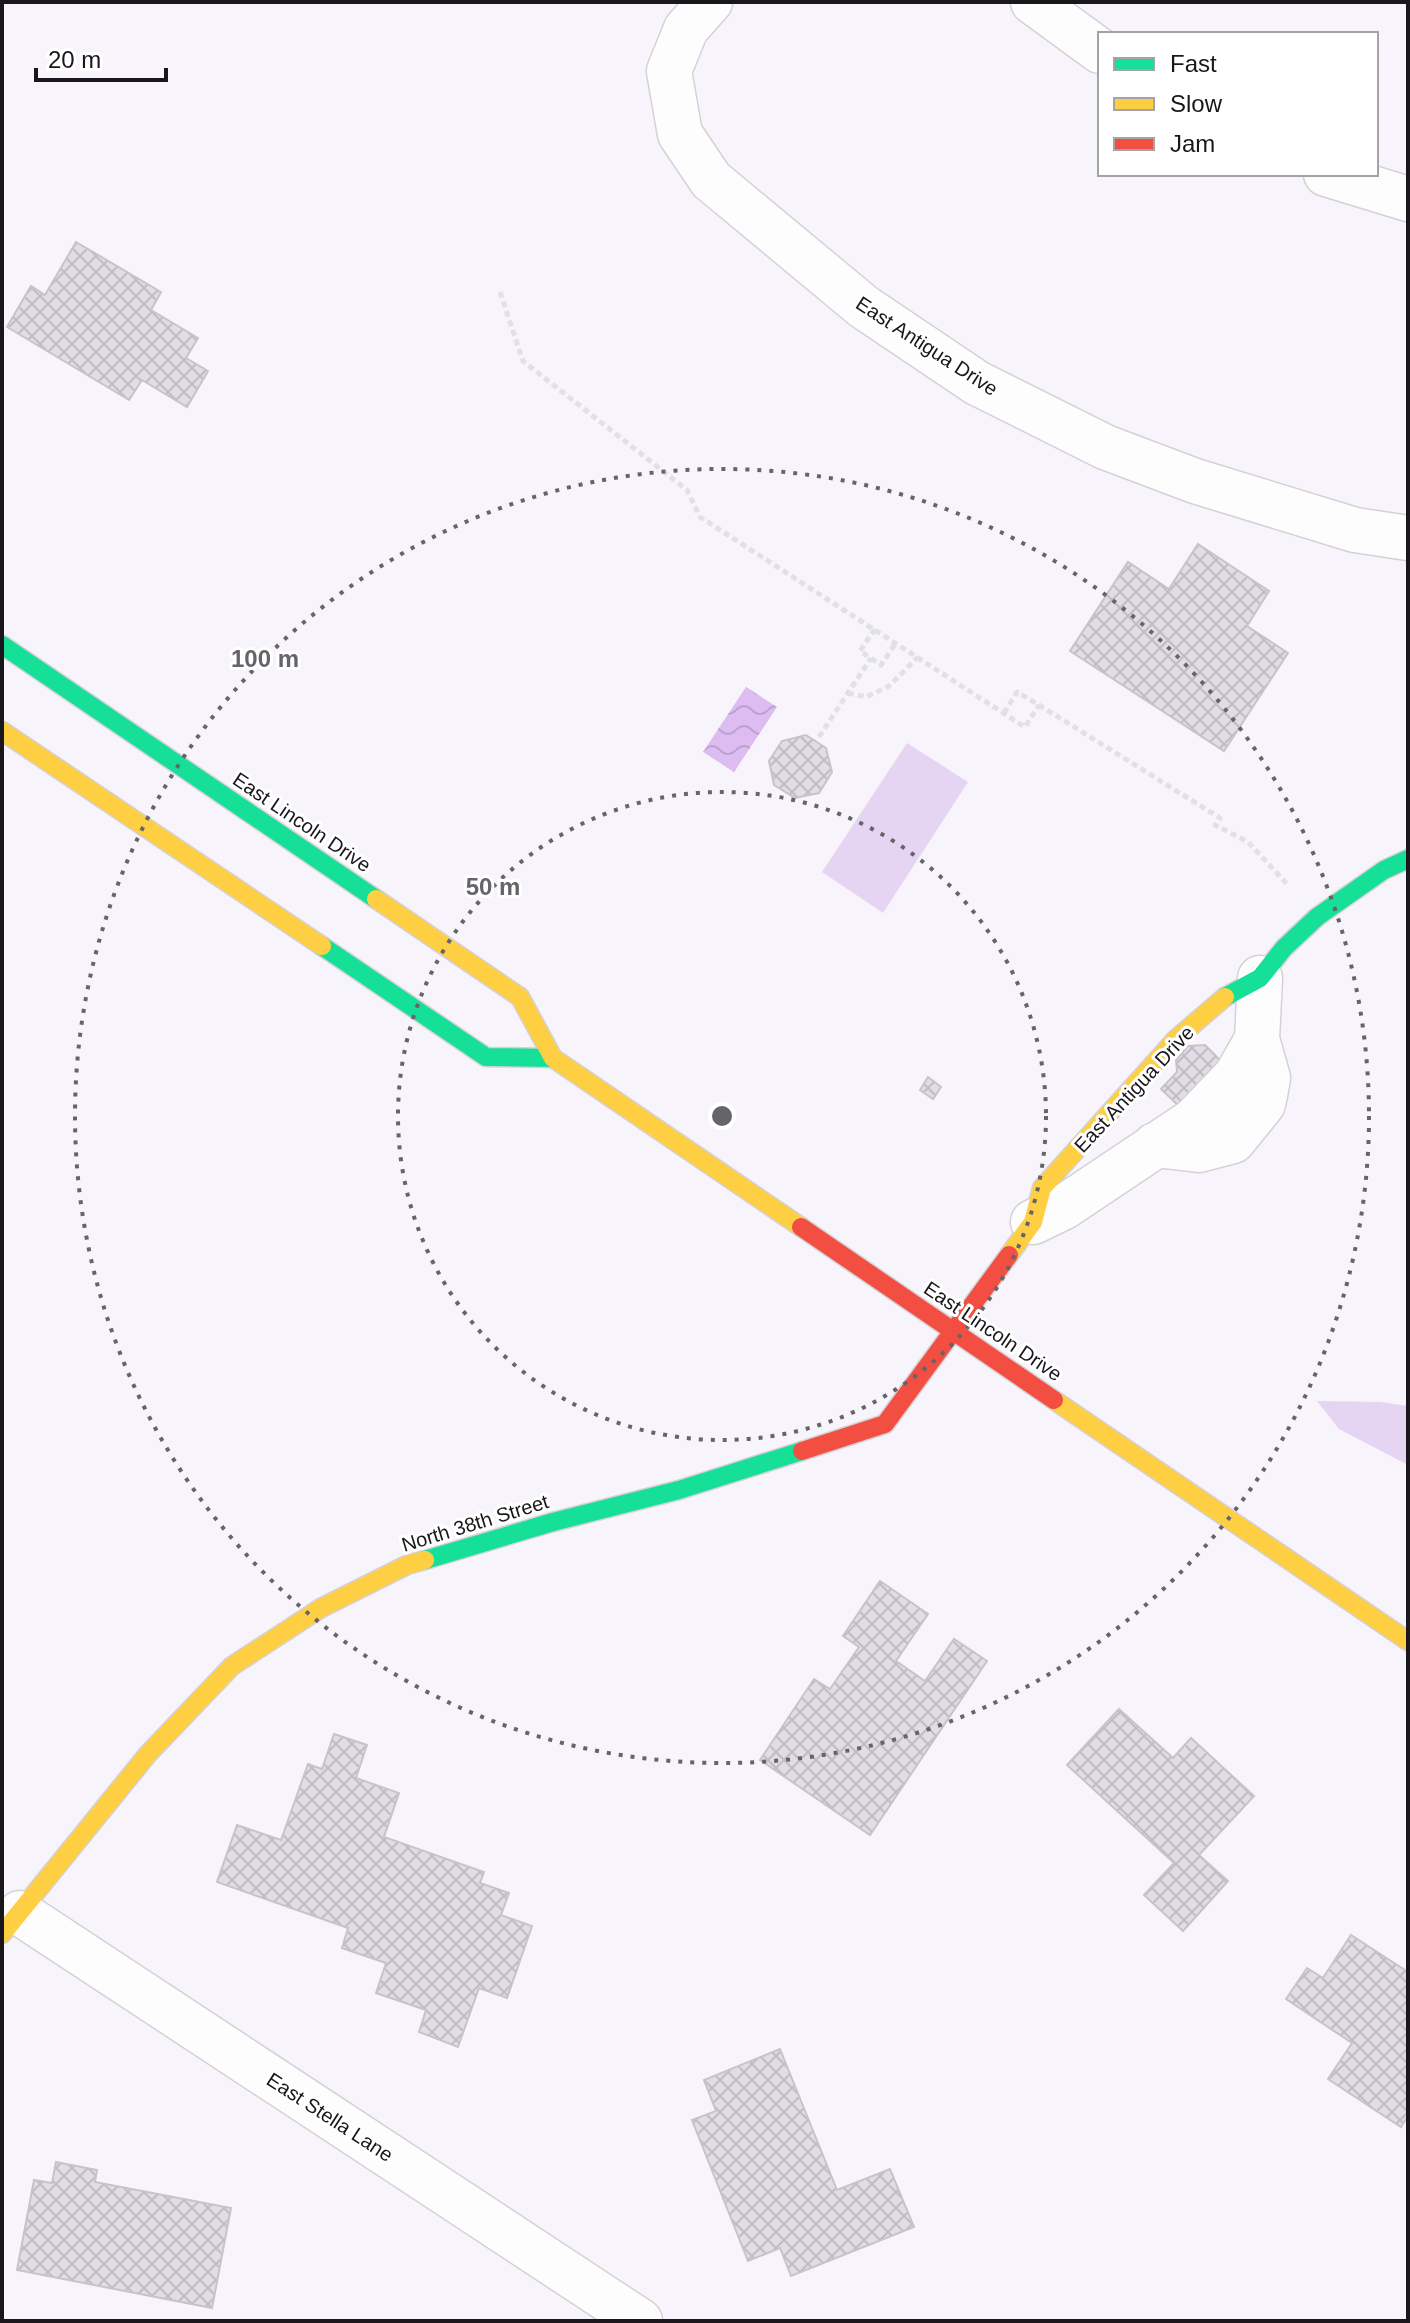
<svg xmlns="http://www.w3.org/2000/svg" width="1410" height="2323" font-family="Helvetica,sans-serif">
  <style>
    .green { fill: #e6d4f3 }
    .water { fill: url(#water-waves) }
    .building { fill: url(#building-cross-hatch); stroke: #c6c4c8; stroke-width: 2 }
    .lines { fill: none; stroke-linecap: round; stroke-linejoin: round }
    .street-casing { stroke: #d4d1d7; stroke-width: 47 }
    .fast-casing { stroke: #d4d1d7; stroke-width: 21 }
    .slow-casing { stroke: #d4d1d7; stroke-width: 21 }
    .jam-casing { stroke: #d4d1d7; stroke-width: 21 }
    .path { stroke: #e1e0e2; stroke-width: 5; stroke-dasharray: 6 4; stroke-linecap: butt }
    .street { stroke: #fefdfe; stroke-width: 44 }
    .fast { stroke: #16e098; stroke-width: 18 }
    .slow { stroke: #ffcf43; stroke-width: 18 }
    .jam { stroke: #f24e42; stroke-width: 18 }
    .ring { fill: none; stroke: #676469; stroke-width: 4; stroke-dasharray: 4 8 }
    .labels { text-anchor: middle; stroke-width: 6; stroke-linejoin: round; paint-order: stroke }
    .street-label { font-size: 20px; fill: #19171b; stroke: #fff }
    .centre { fill: #676469; stroke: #fff; stroke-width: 4 }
    .ring-label { font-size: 24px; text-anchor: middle; font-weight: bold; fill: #676469; stroke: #fff; stroke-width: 6; stroke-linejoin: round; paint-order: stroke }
  </style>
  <defs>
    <pattern id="water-waves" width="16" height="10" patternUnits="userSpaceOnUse" patternTransform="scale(2)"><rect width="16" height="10" fill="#ddbcf2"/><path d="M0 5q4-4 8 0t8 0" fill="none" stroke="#bda1cf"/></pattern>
    <pattern id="building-cross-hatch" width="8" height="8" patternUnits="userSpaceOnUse" patternTransform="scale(2)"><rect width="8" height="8" fill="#e1dce5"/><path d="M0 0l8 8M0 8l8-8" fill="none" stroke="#c0bcc4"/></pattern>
  </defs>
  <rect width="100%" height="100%" fill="#f8f4fb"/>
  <!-- green -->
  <path class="green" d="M907 743 968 782 883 913 822 872Z
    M1317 1401 1380 1402 1408 1406V1465L1339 1429Z"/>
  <!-- water -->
  <path class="water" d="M746 687 777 707 734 772 703 752Z"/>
  <!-- building -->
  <path class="building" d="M76 242 161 292 151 310 198 338 186 358 208 371 187 407 142 380 129 400 7 327 31 286 45 295Z
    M1198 544 1269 591 1247 626 1288 653 1224 751 1070 651 1128 562 1169 589Z
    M806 735 826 748 832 772 819 793 795 798 774 785 769 761 782 741Z
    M1205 1045 1236 1076 1209 1135 1161 1089 1177 1072 1176 1060 1188 1046Z
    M928 1077 941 1087 933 1099 920 1090Z
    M880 1581 928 1614 896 1661 925 1681 954 1639 987 1661 870 1835 760 1760 814 1679 830 1689 859 1647 843 1636Z
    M1119 1709 1173 1758 1191 1738 1254 1796 1199 1855 1228 1881 1183 1931 1144 1895 1174 1863 1067 1765Z
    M334 1734 367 1745 356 1778 399 1793 384 1837 484 1872 480 1883 509 1893 501 1915 532 1926 507 1998 479 1988 458 2047 419 2032 426 2010 376 1993 386 1963 342 1948 348 1928 217 1882 237 1825 281 1840 308 1764 322 1769Z
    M1351 1935 1408 1972V2116L1401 2127 1328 2079 1352 2043 1286 1999 1307 1968 1323 1978Z
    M780 2049 837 2190 890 2169 914 2227 791 2276 780 2248 748 2261 692 2120 716 2111 704 2080Z
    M56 2162 97 2170 95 2182 231 2208 212 2308 17 2270 34 2180 52 2183Z"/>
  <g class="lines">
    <!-- street casing -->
    <g class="street-casing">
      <path id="street" d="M710 2 686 29 669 71 680 134 711 180 864 307 977 383 1105 447 1195 481 1355 530 1408 538
        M1033 2 1100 51
        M1326 174 1408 199
        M1155 1145 1199 1150 1233 1141 1263 1104 1265 1095 1268 1078 1257 1039
        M1033 1222 1064 1207 1194 1120 1236 1076 1257 1039 1260 978
        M20 1913 640 2321"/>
    </g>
    <!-- fast casing -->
    <g class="fast-casing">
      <path id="fast" d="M2 645 376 899
        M322 946 486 1057 553 1058
        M1225 997 1260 978 1284 948 1317 917 1384 870 1408 859
        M425 1560 553 1522 679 1490 802 1451"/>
    </g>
    <!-- slow casing -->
    <g class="slow-casing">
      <path id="slow" d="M2 731 322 946
        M376 899 520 997 553 1058 801 1227
        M1009 1255 1033 1222 1042 1188 1176 1039 1225 997
        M1054 1400 1408 1641
        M2 1934 148 1754 232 1666 321 1608 407 1565 425 1560"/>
    </g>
    <!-- jam casing -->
    <g class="jam-casing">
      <path id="jam" d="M801 1227 1054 1400
        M802 1451 885 1424 1009 1255"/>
    </g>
    <!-- path -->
    <path class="path" d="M500 292 523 361 687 490 700 517 1025 727 1039 705
      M875 629 860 651 881 665 896 643
      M848 693 866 697 889 686 918 657
      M1004 713 1017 692 1039 705 1220 818 1215 825 1248 842 1287 884
      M819 737 871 658"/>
    <!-- street -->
    <use href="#street" class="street"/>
    <!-- fast -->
    <use href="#fast" class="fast"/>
    <!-- slow -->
    <use href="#slow" class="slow"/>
    <!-- jam -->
    <use href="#jam" class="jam"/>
  </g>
  <!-- distance rings -->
  <g class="ring">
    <circle cx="722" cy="1116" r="324"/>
    <circle cx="722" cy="1116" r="647"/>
  </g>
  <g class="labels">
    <!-- street labels -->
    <g class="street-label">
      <text transform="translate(927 346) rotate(33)" y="7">East Antigua Drive</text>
      <text transform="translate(302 822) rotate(34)" y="7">East Lincoln Drive</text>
      <text transform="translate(1134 1089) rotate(-47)" y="7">East Antigua Drive</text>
      <text transform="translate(993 1331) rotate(34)" y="7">East Lincoln Drive</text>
      <text transform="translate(475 1523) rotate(-17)" y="7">North 38th Street</text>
      <text transform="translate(330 2117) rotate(33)" y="7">East Stella Lane</text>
    </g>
  </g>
  <circle cx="722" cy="1116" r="12" class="centre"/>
  <g class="ring-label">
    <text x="265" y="667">100 m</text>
    <text x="493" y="895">50 m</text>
  </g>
  <!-- border -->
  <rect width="1410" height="2323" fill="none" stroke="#19171b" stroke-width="8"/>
  <!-- legend -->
  <rect x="1098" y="32" width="280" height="144" fill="#ffffff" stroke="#a3a2a4" stroke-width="2"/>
  <rect x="1114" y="58" width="40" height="12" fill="#16e098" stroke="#a3a2a4" stroke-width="2"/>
  <text x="1170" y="72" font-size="24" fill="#19171b">Fast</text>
  <rect x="1114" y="98" width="40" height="12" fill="#ffcf43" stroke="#a3a2a4" stroke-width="2"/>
  <text x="1170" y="112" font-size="24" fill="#19171b">Slow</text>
  <rect x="1114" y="138" width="40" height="12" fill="#f24e42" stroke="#a3a2a4" stroke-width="2"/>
  <text x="1170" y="152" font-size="24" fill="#19171b">Jam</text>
  <!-- scale -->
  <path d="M36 68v12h130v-12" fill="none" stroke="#19171b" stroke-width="4"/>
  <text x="48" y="68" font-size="24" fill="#19171b" stroke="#ffffff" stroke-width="6" paint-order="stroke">20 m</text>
</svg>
